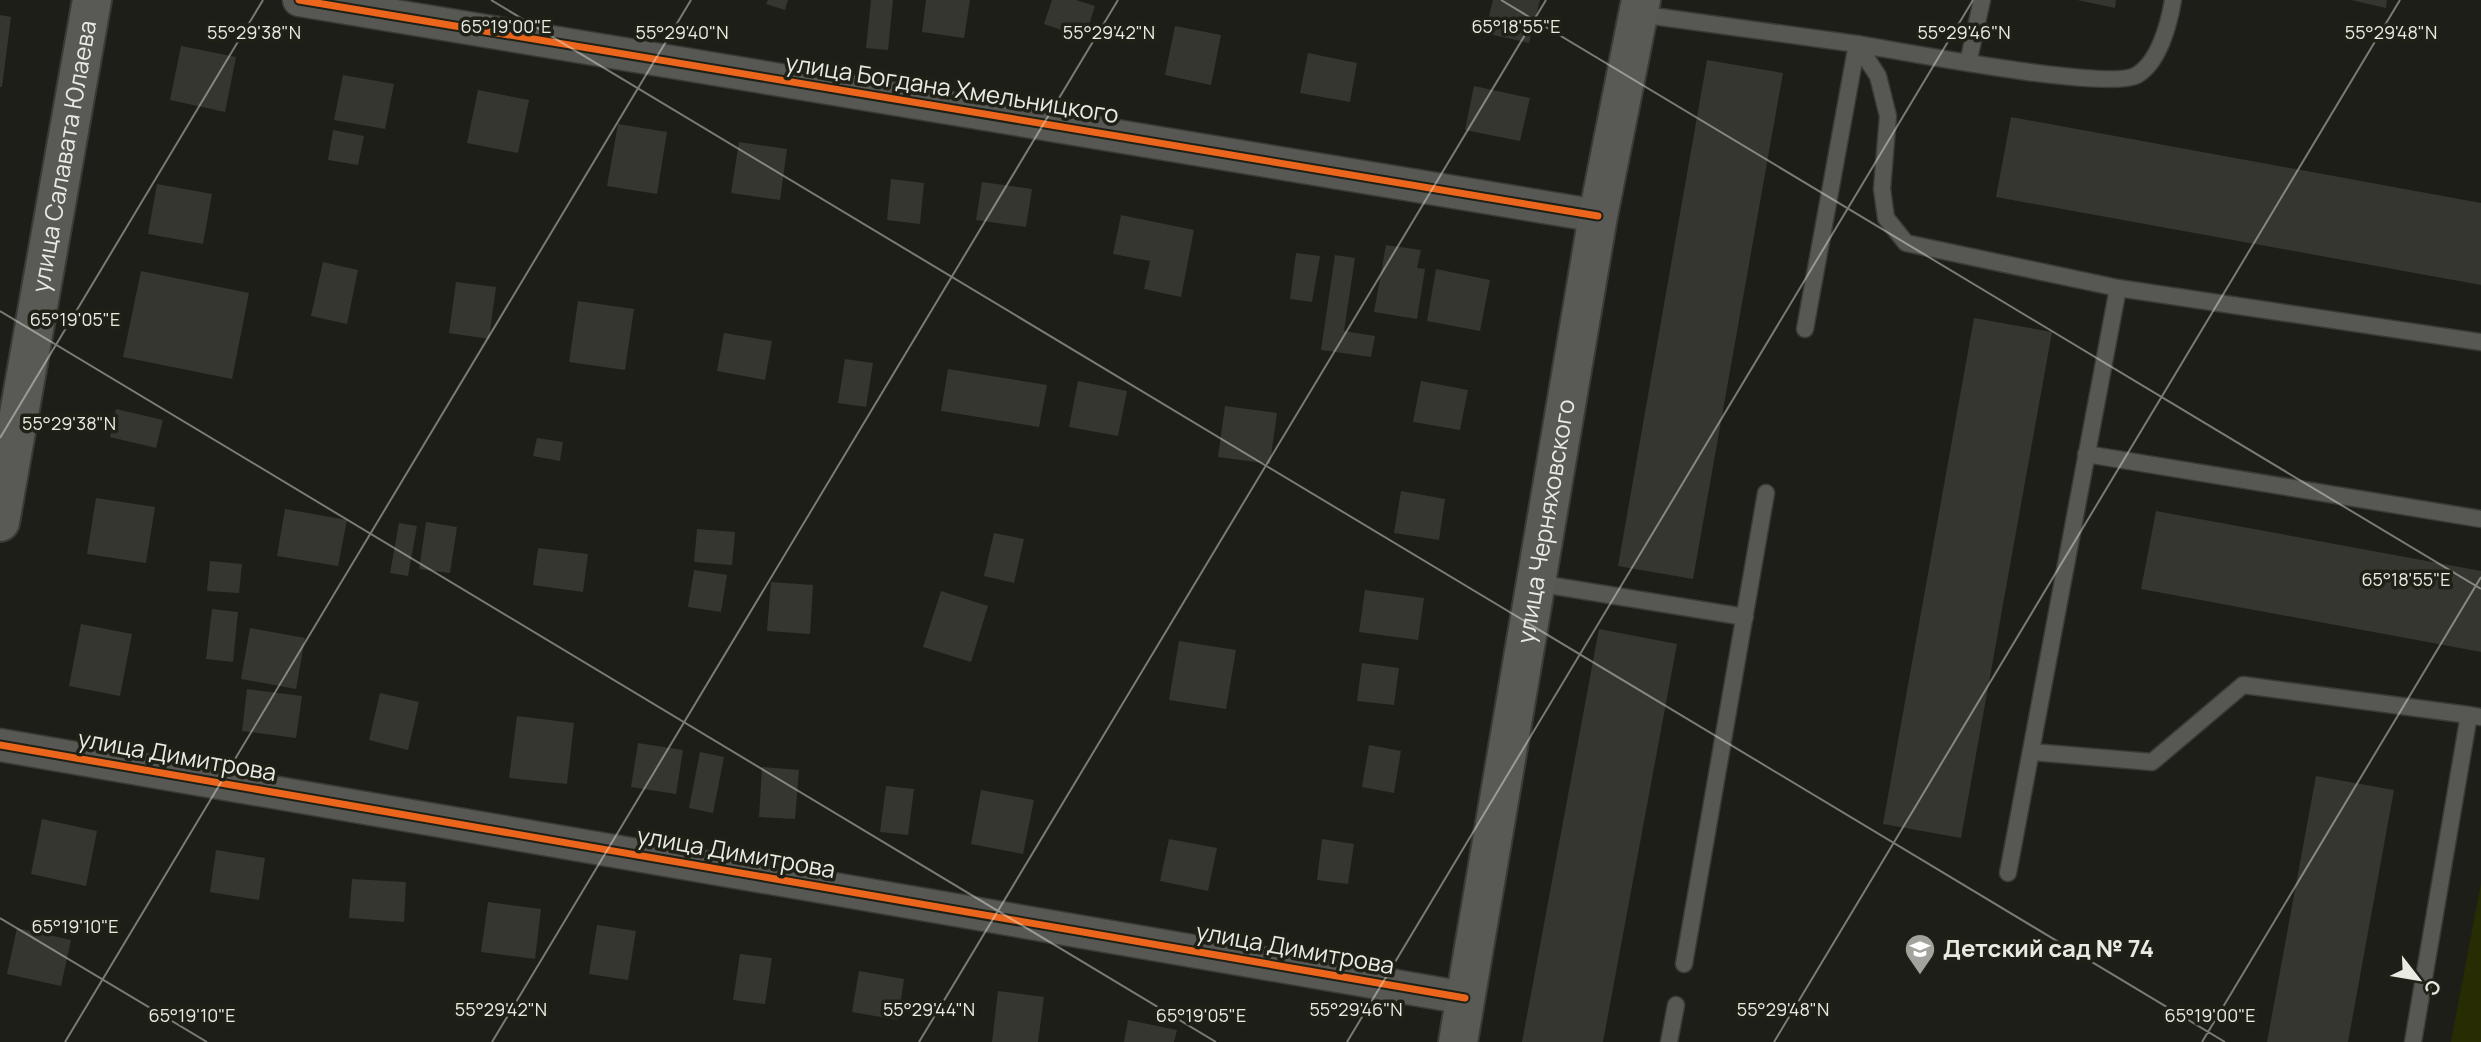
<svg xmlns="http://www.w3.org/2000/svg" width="2481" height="1042" font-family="Manrope,sans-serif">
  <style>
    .green { fill: #282c03 }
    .building { fill: #353630 }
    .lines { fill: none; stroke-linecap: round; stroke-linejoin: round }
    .lane-casing { stroke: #3a3a36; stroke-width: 19 }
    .street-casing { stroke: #3a3a36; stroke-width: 35 }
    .secondary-casing { stroke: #3a3a36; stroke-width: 42 }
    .lane { stroke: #575754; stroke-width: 16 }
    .street { stroke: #575754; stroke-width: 32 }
    .secondary { stroke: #595a55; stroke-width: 38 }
    .cycleway-casing { stroke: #1f2116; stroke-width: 11 }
    .cycleway { stroke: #eb651d; stroke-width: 7 }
    .ticks { fill: none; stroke: #e9ebe3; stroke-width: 2; stroke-opacity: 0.45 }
    .labels { text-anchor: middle; stroke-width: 7; stroke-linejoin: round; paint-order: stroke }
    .street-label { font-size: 24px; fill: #e9ebe3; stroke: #1f2116 }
    .poi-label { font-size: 24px; font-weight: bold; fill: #e9ebe3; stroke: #1f2116; text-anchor: start }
    .ticks-label { font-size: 18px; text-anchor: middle; fill: #e9ebe3; stroke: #1f2116; stroke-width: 7; stroke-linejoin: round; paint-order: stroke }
  </style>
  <rect width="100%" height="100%" fill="#1e1e19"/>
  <!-- green -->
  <path class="green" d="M2481 883V1042H2451Z"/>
  <!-- building -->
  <path class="building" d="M768 0H788L785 10 766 4Z
    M871 0H893L888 50 866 48Z
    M926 0H970L964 38 922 32Z
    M1052 0H1076L1095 6 1085 38 1044 24Z
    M1493 0H1540L1529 43 1485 33Z
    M2077 0H2116L2115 8Z
    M2351 0H2387L2386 8Z
    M0 15 11 17 2 87H0Z
    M1175 26 1221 35 1211 85 1165 75Z
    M181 46 236 57 225 112 170 100Z
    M1308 53 1357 63 1350 102 1300 93Z
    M1707 60 1783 73 1693 579 1618 566Z
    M343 75 394 84 385 129 334 120Z
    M1474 86 1530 98 1520 141 1465 130Z
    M478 90 529 100 518 153 467 143Z
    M2011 117 2481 203V285L1996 197Z
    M618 124 667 132 657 194 607 186Z
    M333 130 364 136 358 165 328 160Z
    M739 142 787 149 780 200 731 193Z
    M891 179 924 183 920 224 887 220Z
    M982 182 1032 189 1026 227 976 220Z
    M157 184 212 194 203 244 148 234Z
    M1121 215 1194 230 1181 297 1144 289 1150 261 1113 254Z
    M1386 245 1421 250 1417 268 1425 269 1417 319 1374 312Z
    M1296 253 1320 256 1312 302 1290 299Z
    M1335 255 1355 258 1344 331 1375 336 1371 357 1321 350Z
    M323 262 358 270 347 324 311 316Z
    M1436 269 1490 280 1480 331 1427 321Z
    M141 271 249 293 232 379 123 357Z
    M456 282 496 287 489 339 449 333Z
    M578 301 634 309 625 370 569 362Z
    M1974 318 2052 332 1961 838 1883 824Z
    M724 333 772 341 765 380 717 371Z
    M845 359 873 363 866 407 838 403Z
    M948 369 1047 385 1039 427 941 411Z
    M1078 381 1127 391 1118 436 1069 427Z
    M1421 381 1468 390 1460 430 1413 422Z
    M1225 406 1277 413 1270 464 1218 457Z
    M116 409 163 420 156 448 110 437Z
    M537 438 563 442 560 461 533 456Z
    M1401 491 1445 499 1439 540 1394 533Z
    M96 498 155 507 146 563 87 554Z
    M285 509 347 520 338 566 277 556Z
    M2156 511 2481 571V652L2141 589Z
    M426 522 457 527 450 573 419 569Z
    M399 523 417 526 408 576 390 573Z
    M697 529 735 532 732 565 694 562Z
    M994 533 1024 539 1014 583 984 576Z
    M538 548 588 554 583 592 533 585Z
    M210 561 242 564 239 593 207 591Z
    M694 570 727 575 721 612 688 607Z
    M771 582 813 585 810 634 767 631Z
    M1365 590 1424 598 1418 640 1359 632Z
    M941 591 988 606 971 662 923 647Z
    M212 609 238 612 233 662 206 659Z
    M81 624 132 634 120 696 69 686Z
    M250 628 305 638 296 689 241 679Z
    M1599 629 1677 644 1603 1042H1522Z
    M1179 641 1236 650 1226 709 1169 700Z
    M1362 663 1399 668 1394 705 1357 701Z
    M247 689 302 696 296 738 242 731Z
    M380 693 419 702 408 750 369 740Z
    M517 716 574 723 567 784 509 778Z
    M638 743 683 750 676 794 631 787Z
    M1369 745 1401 751 1394 793 1362 787Z
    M700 752 724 757 713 813 689 808Z
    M762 767 799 770 795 819 759 817Z
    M2316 776 2394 790 2348 1042H2267Z
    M886 786 914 789 908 835 880 832Z
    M981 790 1034 800 1023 854 971 844Z
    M42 819 97 831 86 886 31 874Z
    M1169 839 1217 848 1208 891 1160 881Z
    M1322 839 1354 844 1348 884 1317 880Z
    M216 850 265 858 259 900 210 892Z
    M352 879 406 882 404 922 349 918Z
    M488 902 541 909 535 959 481 952Z
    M597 925 636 931 628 980 589 974Z
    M17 928 71 940 61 986 7 974Z
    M740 954 772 958 765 1004 733 1000Z
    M859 971 904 979 898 1020 852 1012Z
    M998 991 1044 997 1038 1042H992Z
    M1128 1020 1177 1030 1174 1042H1124Z"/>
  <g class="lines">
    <!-- lane casing -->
    <g class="lane-casing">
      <path id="lane" d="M1638 14 1857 44 1878 76 1888 116 1882 189 1886 218 1906 243 2118 288 2481 342
        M1968 63 1982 0
        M1805 329 1857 44C1900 51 2110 92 2137 75 2159 62 2169 24 2173 0
        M2086 454 2481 519
        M1536 583 1745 617
        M2032 752 2152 762 2243 685 2469 715
        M2008 873 2118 288
        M1684 964 1766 493
        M1669 1042 1676 1005
        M2413 1042 2469 715 2481 717"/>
    </g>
    <!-- street casing -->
    <g class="street-casing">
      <path id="street" d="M299 0 1598 216
        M0 745 1465 998"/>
    </g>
    <!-- secondary casing -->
    <g class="secondary-casing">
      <g id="secondary">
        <path id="s1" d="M0 522 92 0"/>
        <path id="s2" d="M1458 1042 1598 216 1641 0"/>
      </g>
    </g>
    <!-- lane -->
    <use href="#lane" class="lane"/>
    <!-- street -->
    <use href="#street" class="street"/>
    <!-- secondary -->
    <use href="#secondary" class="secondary"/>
    <!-- cycleway casing -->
    <g class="cycleway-casing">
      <path id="cycleway" d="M299 0 1598 216
        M0 745 1465 998"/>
    </g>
    <!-- cycleway -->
    <use href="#cycleway" class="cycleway"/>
  </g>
  <!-- ticks -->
  <path class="ticks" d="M491 0 2225 1042M1501 0 2481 589M0 311 1216 1042M0 438 263 0M0 918 207 1042M65 1042 691 0M492 1042 1118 0M919 1042 1546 0M1347 1042 1973 0M1774 1042 2400 0M2202 1042 2481 577"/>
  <!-- icons -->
  <defs>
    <g id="school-pin" transform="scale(1.575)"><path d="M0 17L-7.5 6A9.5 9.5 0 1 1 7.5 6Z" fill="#a2a39c" stroke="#1f2116"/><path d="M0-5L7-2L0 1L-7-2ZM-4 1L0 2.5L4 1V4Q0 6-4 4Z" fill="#fff"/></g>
  </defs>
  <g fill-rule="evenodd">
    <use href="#school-pin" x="1920" y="949"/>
  </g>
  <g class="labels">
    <!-- street labels -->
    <g class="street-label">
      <text transform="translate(952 89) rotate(9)" y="8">улица Богдана Хмельницкого</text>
      <text dy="8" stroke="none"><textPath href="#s1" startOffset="371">улица Салавата Юлаева</textPath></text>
      <text dy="8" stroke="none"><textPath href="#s2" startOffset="528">улица Черняховского</textPath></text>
      <text transform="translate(177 756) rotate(10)" y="8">улица Димитрова</text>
      <text transform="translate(736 853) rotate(10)" y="8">улица Димитрова</text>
      <text transform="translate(1295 949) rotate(10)" y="8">улица Димитрова</text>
    </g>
    <!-- poi labels -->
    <g class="poi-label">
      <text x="1943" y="957">Детский сад № 74</text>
    </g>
  </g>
  <g class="ticks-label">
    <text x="506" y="33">65°19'00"E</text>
    <text x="1516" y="33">65°18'55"E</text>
    <text x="1109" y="39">55°29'42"N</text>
    <text x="1964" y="39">55°29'46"N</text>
    <text x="2391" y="39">55°29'48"N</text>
    <text x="254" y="39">55°29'38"N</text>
    <text x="682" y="39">55°29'40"N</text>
    <text x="75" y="326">65°19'05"E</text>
    <text x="69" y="430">55°29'38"N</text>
    <text x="2406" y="586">65°18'55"E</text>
    <text x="75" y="933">65°19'10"E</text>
    <text x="501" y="1016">55°29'42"N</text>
    <text x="929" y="1016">55°29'44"N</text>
    <text x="1356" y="1016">55°29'46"N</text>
    <text x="1783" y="1016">55°29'48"N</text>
    <text x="192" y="1022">65°19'10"E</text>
    <text x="1201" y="1022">65°19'05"E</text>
    <text x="2210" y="1022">65°19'00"E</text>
  </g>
  <!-- north arrow -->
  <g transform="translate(2418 979) rotate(121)" stroke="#1f2116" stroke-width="5" paint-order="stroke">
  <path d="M0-5L12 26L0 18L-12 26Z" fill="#e9ebe3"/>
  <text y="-10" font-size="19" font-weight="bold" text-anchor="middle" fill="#e9ebe3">С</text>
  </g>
</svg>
